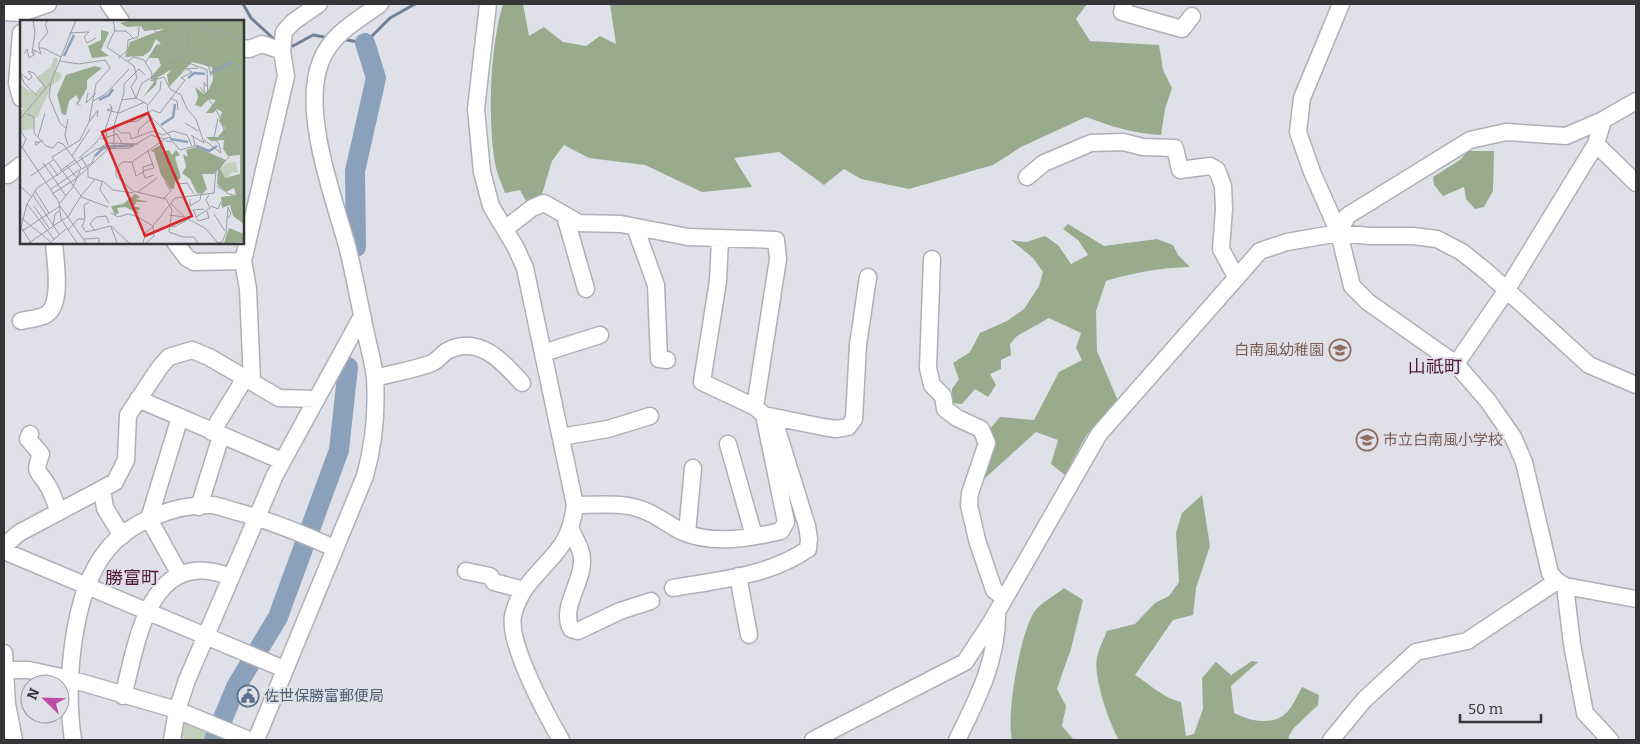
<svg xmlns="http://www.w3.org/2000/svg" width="1640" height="744" font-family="Bitter,'Noto Sans JP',serif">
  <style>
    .green { fill: #c3cfbc }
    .forest { fill: #98ab8d }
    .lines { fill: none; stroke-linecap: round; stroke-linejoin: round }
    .stream { stroke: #718094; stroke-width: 3 }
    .river { stroke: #8ba0bb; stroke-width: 20 }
    .minor-casing { stroke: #afafb7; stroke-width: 19 }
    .minor { stroke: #fff; stroke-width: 16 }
    .labels { text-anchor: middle; stroke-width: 4; stroke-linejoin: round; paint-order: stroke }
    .education-label { font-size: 15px; fill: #785e54; stroke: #e0e0e9; text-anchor: end }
    .service-label { font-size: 15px; fill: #4e5e75; stroke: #e0e0e9; text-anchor: start }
    .quarter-label { font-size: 18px; fill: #511944; stroke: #e0e0e9 }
    .inset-river { fill: none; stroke: #8ba0bb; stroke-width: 2.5 }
    .inset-road { fill: none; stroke: #9c9ca2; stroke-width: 1 }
    .view { fill: #d62828; fill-opacity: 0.15; stroke: #d62828; stroke-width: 2.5 }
    .inset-edge { fill: none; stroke: #353538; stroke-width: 2.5 }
  </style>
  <rect width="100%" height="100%" fill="#e0e0e9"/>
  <!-- green -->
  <path class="green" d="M185 717 239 740H180L181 721Z"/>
  <!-- forest -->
  <path class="forest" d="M503 4H523L529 36 544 27 563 42 586 46 600 36 616 44 610 4H1087L1076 19 1090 41 1159 45 1163 70 1172 88 1165 109 1161 135C1135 134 1110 126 1086 117L1021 147 993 165 909 189 861 179 844 169 824 185 779 152 734 158 752 187 702 192 645 165 589 158 564 145 552 161 541 197 526 201 520 190 505 193C502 185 498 176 496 168 487 125 490 46 503 4Z
    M1468 151H1494L1493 191 1484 207 1475 209 1466 199 1464 187 1443 196 1434 185 1433 177 1460 160Z
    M1068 224 1104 246 1157 239 1173 245 1178 255 1190 267C1160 268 1135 272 1106 281L1096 311 1097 351 1118 401 1086 436 1065 475 1051 464 1058 440 1036 432 983 480 980 440 1000 417 1034 420 1059 372 1082 360 1076 348 1081 333 1049 318 1017 336 1010 344 1011 355 1001 360V369L990 374 996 385 988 397 975 389 962 404 952 403V389L959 379 953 363 970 352 980 333 1007 321 1024 309 1039 286 1043 272 1033 258 1011 240 1026 242 1045 236 1058 245 1071 264 1088 255 1078 240 1063 229Z
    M1202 495 1210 546 1196 588 1193 615 1173 620 1135 675C1151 685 1163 698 1181 702L1186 736 1194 734 1203 709 1202 678 1216 662 1231 675 1252 661 1258 662 1231 686 1234 713C1250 721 1275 727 1288 711 1294 704 1298 694 1302 687L1319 695 1318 705 1293 729 1288 738 1293 740H1119C1109 723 1093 677 1097 657 1099 648 1104 639 1107 631L1135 624 1155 603 1169 596 1179 582 1176 533 1182 513Z
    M1064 588 1083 600 1071 649 1057 689 1066 706 1062 726 1074 740H1012C1006 714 1020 635 1034 612 1040 603 1056 595 1064 588Z"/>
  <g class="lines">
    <!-- stream -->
    <path class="stream" d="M243 4 251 18 275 40
      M347 40 365 43 390 18 415 4
      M288 44 293 46 313 35 324 37"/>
    <!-- river -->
    <path class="river" d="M356 247 355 171 376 78 365 43
      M214 740 236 687 278 617 339 450 348 367"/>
    <!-- minor casing -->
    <g class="minor-casing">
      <path id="minor" d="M109 4 121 21
        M488 4 476 109 482 172 491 206 516 248 525 268 575 505C570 546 554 553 530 582 522 591 515 605 513 616 508 644 546 714 561 740
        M1124 4 1122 12 1182 29 1192 16
        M1341 4 1302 98 1298 132 1312 172 1339 233 1352 286 1368 302 1456 364 1488 401 1513 437 1524 462 1550 573 1557 581 1565 586 1636 599
        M4 12 22 13 48 4
        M21 33 17 83 21 98
        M242 48 249 49 262 44 282 51
        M1596 144 1636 183
        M8 175 21 165
        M1027 177 1044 163 1091 143 1123 142 1143 147 1175 148 1180 170 1210 166 1217 170 1223 186 1224 209 1221 249 1236 277
        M565 216 586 289
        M635 227 656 285 659 359 667 360
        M505 229 532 208 544 203 579 223 621 224 688 237 776 240 778 259 755 407
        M1339 233 1347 216 1470 140 1506 132 1566 136 1603 120 1636 101
        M720 239 718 281 702 382 755 407 764 415 823 427 836 429 848 427 854 419 858 345 868 277
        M175 242 187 258 194 262 243 261
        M932 259 928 368 932 385 943 396 945 409 957 418 981 429 987 443 970 493 969 505 977 540 994 590 1004 598
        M21 321C29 319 42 318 47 314 63 303 55 260 54 242
        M543 353 600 335
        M1456 364 1506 291 1596 144 1603 120
        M375 378C393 373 414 370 432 363 438 360 442 354 447 351 479 334 503 362 522 383
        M252 382 248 289 243 261 286 76 282 51 284 32 293 22 319 4
        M138 399 282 461
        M180 417 149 519 180 575
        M212 432 245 378
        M30 434 28 439 41 454C33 476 39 469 48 486 53 494 55 503 59 512
        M561 437 608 429 650 416
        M728 444 754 536
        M102 489 105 508 122 536
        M575 505C597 505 623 502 643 510 657 515 670 526 683 532 713 545 751 538 781 531L786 522 764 415
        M199 507 221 436
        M571 530C575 539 582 549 582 560 583 583 560 607 571 629L578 631 620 611 651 601
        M687 533 693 468
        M4 546 19 533 115 482 126 460 128 415 160 367 169 357 192 350 209 357 279 398 316 399
        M4 551 284 669
        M466 571 490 576 494 582 524 590
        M738 576 749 635
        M1565 586 1572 644 1585 713 1610 740
        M673 588C719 580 769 576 808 549L809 539 807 526 775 423
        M4 653 7 704 14 740
        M4 670H29L70 679 177 710 249 740
        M123 696C138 641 148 545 231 577
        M73 740C65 686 71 594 107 550 130 521 176 504 212 505 220 506 230 510 238 512 271 521 303 534 334 548
        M172 740 177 710 187 680 275 475 362 316
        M256 740 365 476C374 444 377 411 375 378 373 359 366 338 363 319 357 293 353 267 346 242 332 193 301 109 321 61 331 34 358 20 380 4
        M813 740 965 662 990 624 1099 434 1260 251 1287 242 1339 233 1370 236H1413L1437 239 1462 252 1488 273 1589 365 1636 385
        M957 740C977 700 998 659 997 613
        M1331 740 1364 700 1416 652 1467 641 1557 581"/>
    </g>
    <!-- minor -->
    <use href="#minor" class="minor"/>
  </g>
  <!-- icons -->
  <defs>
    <g id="school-ring" transform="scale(1.125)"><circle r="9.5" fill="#e0e0e9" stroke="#8d6e63" stroke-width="1.5"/><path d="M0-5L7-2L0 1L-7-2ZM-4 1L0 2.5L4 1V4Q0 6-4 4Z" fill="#8d6e63"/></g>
    <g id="civic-ring" transform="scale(1.125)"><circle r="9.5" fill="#e0e0e9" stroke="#5c6f8a" stroke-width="1.5"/><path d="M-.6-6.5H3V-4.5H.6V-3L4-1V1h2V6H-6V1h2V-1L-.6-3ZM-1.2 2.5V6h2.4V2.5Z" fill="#5c6f8a"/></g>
  </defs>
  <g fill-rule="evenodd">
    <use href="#school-ring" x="1340" y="350"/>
    <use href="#school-ring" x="1367" y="440"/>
    <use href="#civic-ring" x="248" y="696"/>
  </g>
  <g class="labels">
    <!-- education labels -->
    <g class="education-label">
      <text x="1324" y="355">白南風幼稚園</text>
      <text x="1383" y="445" text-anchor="start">市立白南風小学校</text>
    </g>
    <!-- service labels -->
    <g class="service-label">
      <text x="264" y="701">佐世保勝富郵便局</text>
    </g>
    <!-- quarter labels -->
    <g class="quarter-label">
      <text x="1435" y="373">山祇町</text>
      <text x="132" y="584">勝富町</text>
    </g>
  </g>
  <!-- overview -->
  <g transform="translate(20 20)">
    <rect width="224" height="224" fill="#e0e0e9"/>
    <path d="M34 37 38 39 35 51 41 53 42 58 32 65 18 96 14 99 13 109 1 111 0 92 4 88H0V64L14 74 23 65 16 58 31 47ZM216 142 218 153 213 152 207 158 203 157 200 149 207 143Z" fill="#c3cfbc"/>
    <path d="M112 0H224V204L213 196 210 185 202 188 201 177 216 175 214 168 206 172 197 164 198 149 194 154H182L187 169 182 174 177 173 170 159 162 153 166 147 163 134 168 137 166 130 176 127 206 140 200 149 205 158 220 154V135L208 136 203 129 204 120 191 121 186 117H198L205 108 199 101 202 92 197 89 193 93H186L196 80 189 79 181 87 175 85 178 77 175 67 184 74 189 69 193 60 192 47 172 42 149 67 147 55 152 49 137 58 136 65 123 77 134 62 131 57 141 45 138 38H129L136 25 141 24 136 19 130 31 123 36 105 37 110 22 144 9 124 11 121 6 107 7 100 3ZM81 10 89 12 81 30 89 36 72 38 68 26 81 20ZM75 46 82 48 67 60V68L58 84 63 87 56 84 59 80 56 75 49 81 46 95 42 94 37 75 46 55ZM142 124V132L149 130 152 135 156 130 160 135 155 137 161 158 155 162 154 169H151L141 155 134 132 130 131ZM115 174 120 177 107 184 116 179 129 182H116L114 187H119L120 190H116L120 194 105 187 97 188 99 193 95 195 91 186 103 184ZM209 208 224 214V222L204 223Z" fill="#98ab8d"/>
    <path class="inset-river" d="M44 36 54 15M191 53 212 42M168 58 174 53 185 54M79 80 89 75 93 69M141 105 153 97 155 84M150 119 168 122M176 126 189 131 197 126M75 136 84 127 114 125"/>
    <path class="inset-road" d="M13 0 15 13 12 33 14 35V30L21 34 19 28H23L41 37M124 0 142 17 161 40 187 50 188 78 199 95 212 134 196 151 194 173 155 178 133 206M166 0 169 31 189 47 191 56M183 0 187 13 194 9 224 21M94 11H106L113 18M49 13 69 12 64 17 67 23 76 18M19 28V23L28 12 25 5 28 0M4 34 7 29 9 38 14 35M98 38 107 31 108 20 118 17 120 0M40 41 59 44 85 40 90 48 76 64 69 102 60 120 32 137 61 176 48 197 42 200M108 41 114 37 124 40 132 53 131 61 144 57 150 69 161 75 167 89 176 99 184 123 171 115M125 43 138 24M0 53 9 60 12 57 8 51 14 53 26 68M0 53 4 63 17 76M31 62 29 77 40 103 46 108M180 67 184 73V62L187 67M68 73 66 83 76 73M150 78 157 81 158 90M101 80 116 78 122 63 146 49 151 39 153 43 159 39M73 81 86 74 109 49M128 85 140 70 141 61M92 88 87 90 99 93 125 82M7 94 14 97V113L26 126 33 128 38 122 43 124 61 148 53 167 39 184M0 99 31 62 56 0M69 102 78 90 77 97M109 102 118 101 132 90 140 93 165 60 161 58 172 52 166 49 178 48M165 103 178 111M94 107 101 113H110L111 119M0 110 6 119 2 128M85 110 92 89 90 84M118 115 119 109 132 98M18 117 25 93M81 119 97 114 103 125M111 119 133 111 143 115 153 111 167 115 172 126M145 119 112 142H102L96 149V156L113 171 146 179 152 190 149 212 163 217H174L178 223M184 120 201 133 199 124 194 118 198 98M146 121 153 122 160 130 175 126 173 116M20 122H15L16 125 23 120M0 124 39 182 41 199 57 223M48 125 45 115 48 99M94 128V106L104 73V64L119 49 125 55M78 129 88 123 118 124M52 136 70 109M61 137 68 149V157L84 162 93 170 114 173M59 138 75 124 83 113 94 107M112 142 116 156 123 152M23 143 46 176M29 143 38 156M133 144 123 147V152L125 158 134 155M62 149 72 143 75 135M40 151 55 140M123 151 134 148 128 131M11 156 33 140M57 158 88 129 86 111M82 162 80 170 89 183M0 166 12 177M197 166 209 174 224 177M159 168 158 164 167 163 174 174M31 169 59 150M15 171 29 193M118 172 137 158M32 174 57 158 47 146M13 175 39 214M61 176 75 159M61 177 88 187M144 178 151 171 145 162M170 179V186L180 180 181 174M150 183 166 198 185 208 198 223 202 222 206 213 208 187 211 194 208 198M7 184 34 219M14 186 29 208M191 186 198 189 201 182M184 189 173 190 178 201 189 198 187 191M91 193 98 197 108 194 116 196 133 206 134 216 126 223M194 194 205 211M149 195 164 197M0 197 32 223M176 197 190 188 186 180 189 175M65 200 62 206 66 212 91 206 109 223M33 205 35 194 39 191M148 205 154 207 167 200M91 207 97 223M48 210 58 199H65L64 185 69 182M2 211 40 186 66 223M75 211 70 204 76 197 86 196 89 203M64 219 79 218V223M32 221 46 209M9 223 42 200M11 223 1 207 7 184 17 168 77 129 110 128 131 115 144 119 151 117 128 94 127 84 116 78 111 67 117 58 114 46 87 27 95 10 93 0M123 223 126 212 133 207"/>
    <path class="view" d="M128 93 172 196 125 216 82 112Z"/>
    <rect width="224" height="224" class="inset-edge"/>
  </g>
  <!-- border -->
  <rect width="1640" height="744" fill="none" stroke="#353538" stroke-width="10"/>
  <!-- north arrow -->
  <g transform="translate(45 699) rotate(293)"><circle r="24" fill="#e0e0e9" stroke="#9c9ca2"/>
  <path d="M0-4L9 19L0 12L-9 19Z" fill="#c04ba4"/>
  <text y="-8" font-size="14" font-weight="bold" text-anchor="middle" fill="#353538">N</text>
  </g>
  <!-- scale -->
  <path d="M1460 714v8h81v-8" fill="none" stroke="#353538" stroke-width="2.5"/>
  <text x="1468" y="714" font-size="15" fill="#353538" stroke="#e0e0e9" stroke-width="4" paint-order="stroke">50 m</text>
</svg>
